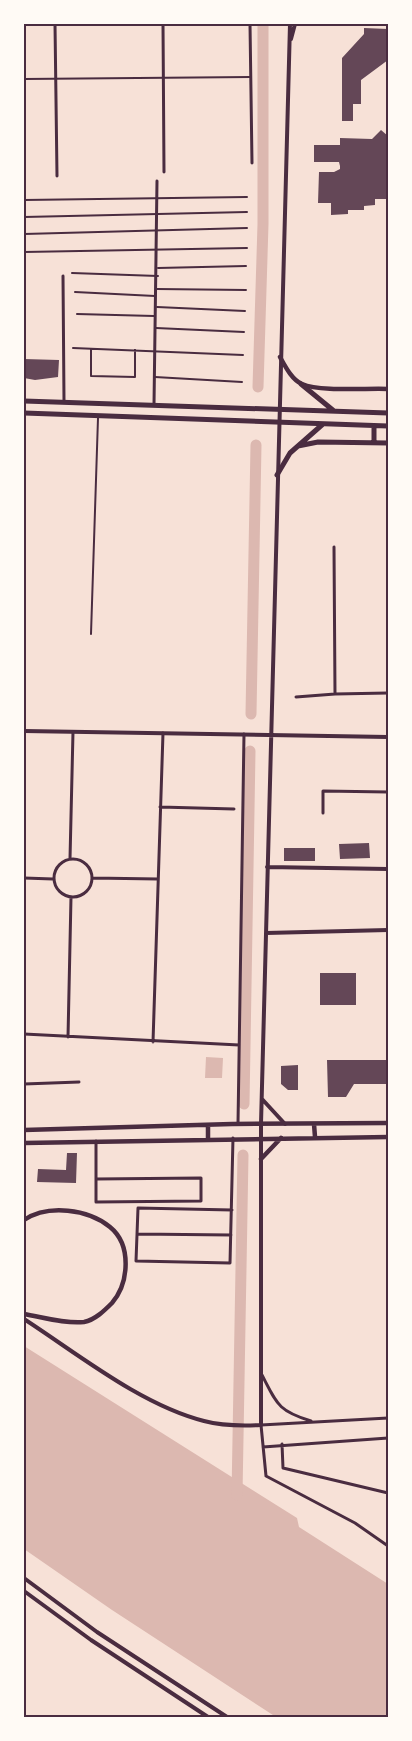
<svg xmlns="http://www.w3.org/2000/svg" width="412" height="1741" font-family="'DejaVu Sans',sans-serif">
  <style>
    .water { fill: #dcb8b0 }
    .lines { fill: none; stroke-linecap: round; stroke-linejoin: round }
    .river { stroke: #dcb8b0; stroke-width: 11 }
    .building { fill: #644757 }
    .service { stroke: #4a2c40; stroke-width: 2 }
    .minor { stroke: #4a2c40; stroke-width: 3 }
    .tertiary { stroke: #4a2c40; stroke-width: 4 }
    .secondary { stroke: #4a2c40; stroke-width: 4.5 }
    .primary { stroke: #4a2c40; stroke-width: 5 }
    .neatline { fill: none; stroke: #4a2c40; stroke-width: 2 }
  </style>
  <rect width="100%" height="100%" fill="#f7e1d7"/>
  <!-- water -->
  <path class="water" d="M206 1057 223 1058 222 1078H205Z
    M24 1346 297 1518 299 1527 388 1584V1717H276L112 1610 24 1549Z"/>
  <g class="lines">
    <!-- river -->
    <path class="river" d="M258 387 263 224V24
      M251 714 256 445
      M244 1104 250 751
      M237 1495 243 1155"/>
  </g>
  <!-- building -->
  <path class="building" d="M364 28 388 29V60L361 80V104H353V121H342V58L364 34Z
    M381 130 388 136V199H375V205L364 206V210H348V214L331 215V203H318L319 172H334L340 169V166L339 162H314V145H340V138L372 139Z
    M24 359 59 360 58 377 35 380 24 378Z
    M369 843 370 858 340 859 339 844Z
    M284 848H315V861H284Z
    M320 973H356V1005H320Z
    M327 1060H388V1084H354L346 1097H328Z
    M298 1065V1090H288L281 1084V1066Z
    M67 1153H77L76 1183 37 1182 38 1169 66 1170Z"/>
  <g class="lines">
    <!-- service -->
    <path class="service" d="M24 79 251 77
      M24 200 247 197
      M24 217 247 212
      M24 234 247 228
      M24 252 247 248
      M158 268 246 266
      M72 273 158 276
      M157 289 246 290
      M75 292 155 296
      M157 307 245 311
      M77 314 154 316
      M156 328 244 332
      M73 348 243 355
      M91 349V376L135 377V350
      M155 377 242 382
      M91 634 98 418"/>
    <!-- minor -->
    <path class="minor" d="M55 24 57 176
      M163 24 164 172
      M250 24 252 163
      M63 276 64 401
      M154 405 157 181
      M334 547 335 694 388 693
      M296 697 335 694
      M160 807 234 809
      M323 813V791L388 792
      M54 878a19 19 0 1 1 38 0a19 19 0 1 1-38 0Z
      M70 859 73 732
      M24 878 53 879
      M92 878 158 879
      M24 1034 239 1045
      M68 1037 71 897
      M153 1042 163 733
      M24 1084 79 1082
      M238 1124 244 734
      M96 1141C96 1161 96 1182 96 1202L201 1201V1178L96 1179
      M232 1210 138 1208 136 1261 230 1263 233 1138
      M137 1234 231 1235
      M262 1375C277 1404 278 1411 311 1421
      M388 1418 261 1425 266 1476 355 1523 388 1546
      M282 1444 283 1468 388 1493
      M263 1447 388 1438"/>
    <!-- tertiary -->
    <path class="tertiary" d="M291 39 295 24
      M24 731 388 737
      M267 867 388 869
      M266 933 388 930
      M262 1099 285 1124
      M24 1319C78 1354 141 1405 204 1421 223 1426 242 1426 261 1425V1124L290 24
      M24 1578 97 1632 227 1717
      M24 1591 91 1640 208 1717"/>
    <!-- secondary -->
    <path class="secondary" d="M280 357C285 366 292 380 302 384 320 392 367 388 388 389
      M314 1124 315 1137
      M24 1130 232 1124 388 1123
      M208 1139V1125
      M24 1143 388 1137
      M261 1159 281 1138
      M24 1220C48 1204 88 1209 110 1227 132 1245 129 1283 112 1303 105 1310 95 1320 84 1322 65 1324 42 1317 24 1314"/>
    <!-- primary -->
    <path class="primary" d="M301 384 334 411
      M24 401 388 413
      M24 413 388 426
      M374 426V443
      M298 446 318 442 388 443
      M277 475 290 453 323 424"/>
  </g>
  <!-- border -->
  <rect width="412" height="1741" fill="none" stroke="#fffaf5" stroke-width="50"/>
  <rect x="25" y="25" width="362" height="1691" class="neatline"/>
</svg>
